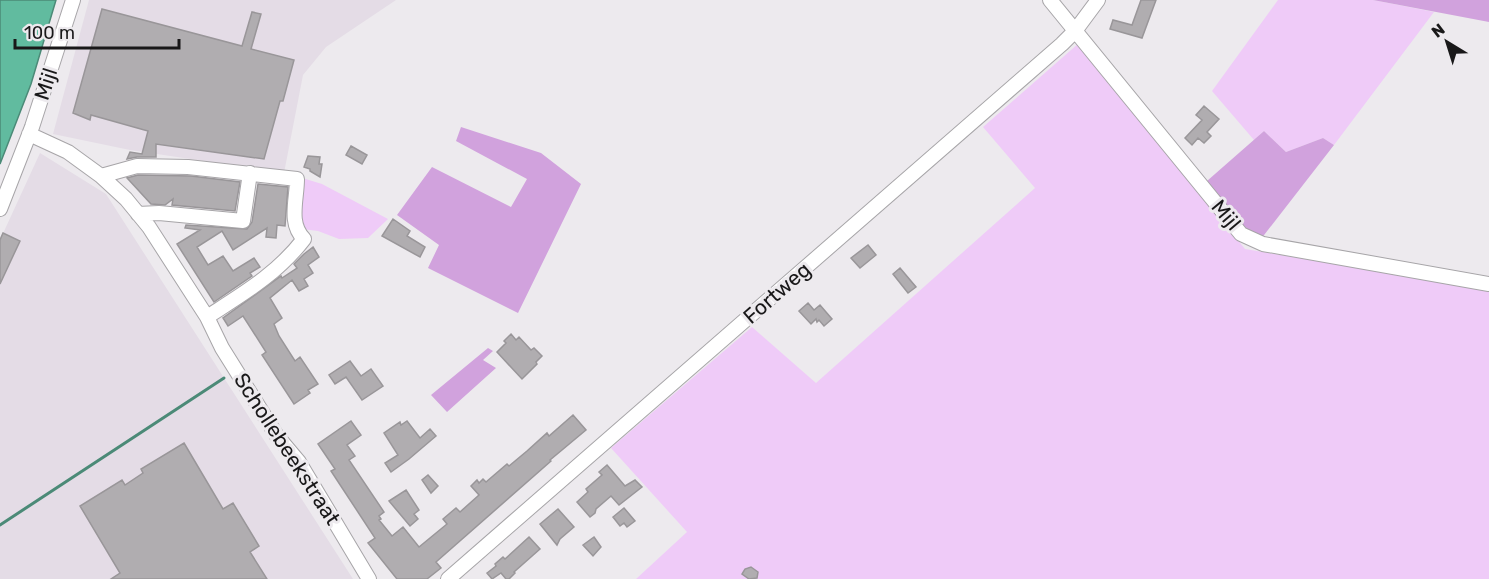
<svg xmlns="http://www.w3.org/2000/svg" width="1489" height="579" font-family="Rubik,sans-serif">
  <style>
    .built { fill: #e4dce6 }
    .green { fill: #efcbf8 }
    .forest { fill: #d1a2dd }
    .water { fill: #61bb9f; stroke: #4b8a77; stroke-width: 1.5 }
    .lines { fill: none; stroke-linecap: round; stroke-linejoin: round }
    .stream { stroke: #4b8a77; stroke-width: 3 }
    .building { fill: #b0adb0; stroke: #999699; stroke-width: 1.5 }
    .minor-casing { stroke: #a7a5a8; stroke-width: 16 }
    .minor { stroke: #fff; stroke-width: 14 }
    .labels { text-anchor: middle; stroke-width: 6; stroke-linejoin: round; paint-order: stroke }
    .street-label { font-size: 21px; fill: #191819; stroke: #edeaee }
  </style>
  <rect width="100%" height="100%" fill="#edeaee"/>
  <!-- built -->
  <path class="built" d="M89 0H396L326 47 303 75 284 173 130 150 53 134Z
    M40 153 106 194 353 579H0V240Z"/>
  <!-- green -->
  <path class="green" d="M1278 0H1373L1434 12 1334 145 1323 138 1286 152 1264 131 1254 140 1212 91Z
    M1079 43 1245 249 1489 290V579H636L687 532 611 448 752 327 816 383 1035 188 983 127Z
    M299 177 322 184 388 219 368 238 339 239 318 231 302 229Z"/>
  <!-- forest -->
  <path class="forest" d="M1373 0H1489V22Z
    M461 127 541 153 581 184 518 313 428 268 439 245 397 215 432 167 511 207 527 179 456 141Z
    M1264 131 1286 152 1323 138 1334 145 1261 239 1248 232 1207 181Z
    M488 348 493 351 483 360 496 368 447 412 431 395Z"/>
  <!-- water -->
  <path class="water" d="M0 0H56L31 84 0 164Z"/>
  <g class="lines">
    <!-- stream -->
    <path class="stream" d="M0 525 224 378"/>
  </g>
  <!-- building -->
  <path class="building" d="M1141 0H1156L1142 38 1110 29 1113 20 1132 25Z
    M102 9 242 46 252 12 261 14 251 49 294 60 283 101H280L264 159 156 144V157H137L127 159 130 152 142 154 148 131 91 115 90 120 73 113Z
    M1204 106 1219 119 1207 132 1211 136 1204 143 1198 138 1192 145 1185 138 1202 120 1196 115Z
    M351 146 367 155 362 164 346 155Z
    M308 156 320 157 319 164H322L320 177 310 171V169L304 167Z
    M138 175 191 176 240 182 235 211 172 205 173 199 165 205 151 204 127 178Z
    M258 184 288 187 285 226 277 225 276 238 266 237 267 228 233 250 222 231 197 247 208 265 223 256 233 271 254 258 260 267 250 273 252 276 214 302 177 244 200 230 185 228 186 225 247 229 252 222Z
    M393 219 410 231 407 236 425 247 420 257 382 236Z
    M3 233 20 241 0 284V240Z
    M868 245 876 255 860 268 851 258Z
    M313 247 319 257 308 265 313 273 304 279 308 286 299 291 292 280 270 298 282 318 274 324 279 336 295 361 300 357 318 384 308 390 310 393 294 404 262 355 266 352 243 316 228 326 223 318 281 276 282 278 297 268 294 264 304 254Z
    M900 268 916 287 908 293 893 274Z
    M808 303 814 310 820 305 832 319 824 326 819 320 817 322 816 319 811 324 799 311Z
    M511 334 516 340 519 337 531 350 534 348 542 356 536 362 537 364 522 379 497 352 506 343 504 341Z
    M350 361 361 376 371 369 383 386 362 400 346 377 335 384 329 375Z
    M573 415 586 430 550 460 551 461 436 562 441 568 427 579H397L368 543 375 538 331 471 335 469 318 444 351 421 361 435 347 445 355 456 349 460 384 512 379 516 381 519 379 520 392 536 403 527 419 547 447 524 443 519 456 508 460 512 479 495 471 486 477 480 479 483 483 479 486 482 507 464 509 466 527 451 547 433 549 436Z
    M407 421 420 438 430 429 436 436 409 459 391 472 385 463 398 455 384 433 400 422 401 425Z
    M184 443 223 509 233 503 259 546 250 552 267 579H111L120 573 80 506 122 480 125 485 143 473 141 469Z
    M607 465 625 486 635 480 642 487 619 505 611 496 596 509 595 513 590 517 577 502 588 492 586 489 602 475 599 472Z
    M428 475 438 486 431 493 422 480Z
    M406 490 419 510 414 514 418 519 410 526 389 501Z
    M624 508 635 521 627 527 624 523 620 526 613 517Z
    M558 509 574 527 560 539 557 545 540 524Z
    M529 537 540 549 514 572 515 573 509 579H506L501 573 492 579 487 573 496 566 495 564 503 557 505 559Z
    M594 537 601 547 593 556 583 545Z
    M751 567 758 572 757 578 749 579 742 574 745 569Z"/>
  <g class="lines">
    <!-- minor casing -->
    <g class="minor-casing">
      <path id="minor" d="M1050 0 1241 234 1263 244 1489 284
        M29 134 68 152 101 176 126 199 149 227 207 317 222 348 277 436 299 462 369 579
        M101 176 137 166 188 167 297 179C297 200 288 223 304 239 277 274 244 293 207 317
        M0 209 32 127 73 0
        M138 214 159 213 243 221 250 173
        M448 579 1062 44 1075 31 1098 0"/>
    </g>
    <!-- minor -->
    <use href="#minor" class="minor"/>
  </g>
  <g class="labels">
    <!-- street labels -->
    <g class="street-label">
      <text transform="translate(46 84) rotate(-72)" y="7">Mijl</text>
      <text transform="translate(1226 215) rotate(50)" y="7">Mijl</text>
      <text transform="translate(777 293) rotate(-41)" y="7">Fortweg</text>
      <text transform="translate(287 449) rotate(57)" y="7">Schollebeekstraat</text>
    </g>
  </g>
  <!-- north arrow -->
  <g transform="translate(1447 42) rotate(322)" stroke="#edeaee" stroke-width="4.5" paint-order="stroke">
  <path d="M0-4.5L10 22L0 15L-10 22Z" fill="#191819"/>
  <text y="-9" font-size="16" font-weight="bold" text-anchor="middle" fill="#191819">N</text>
  </g>
  <!-- scale -->
  <path d="M15 39v9h164v-9" fill="none" stroke="#191819" stroke-width="3"/>
  <text x="24" y="39" font-size="18" fill="#191819" stroke="#edeaee" stroke-width="4.5" paint-order="stroke">100 m</text>
</svg>
